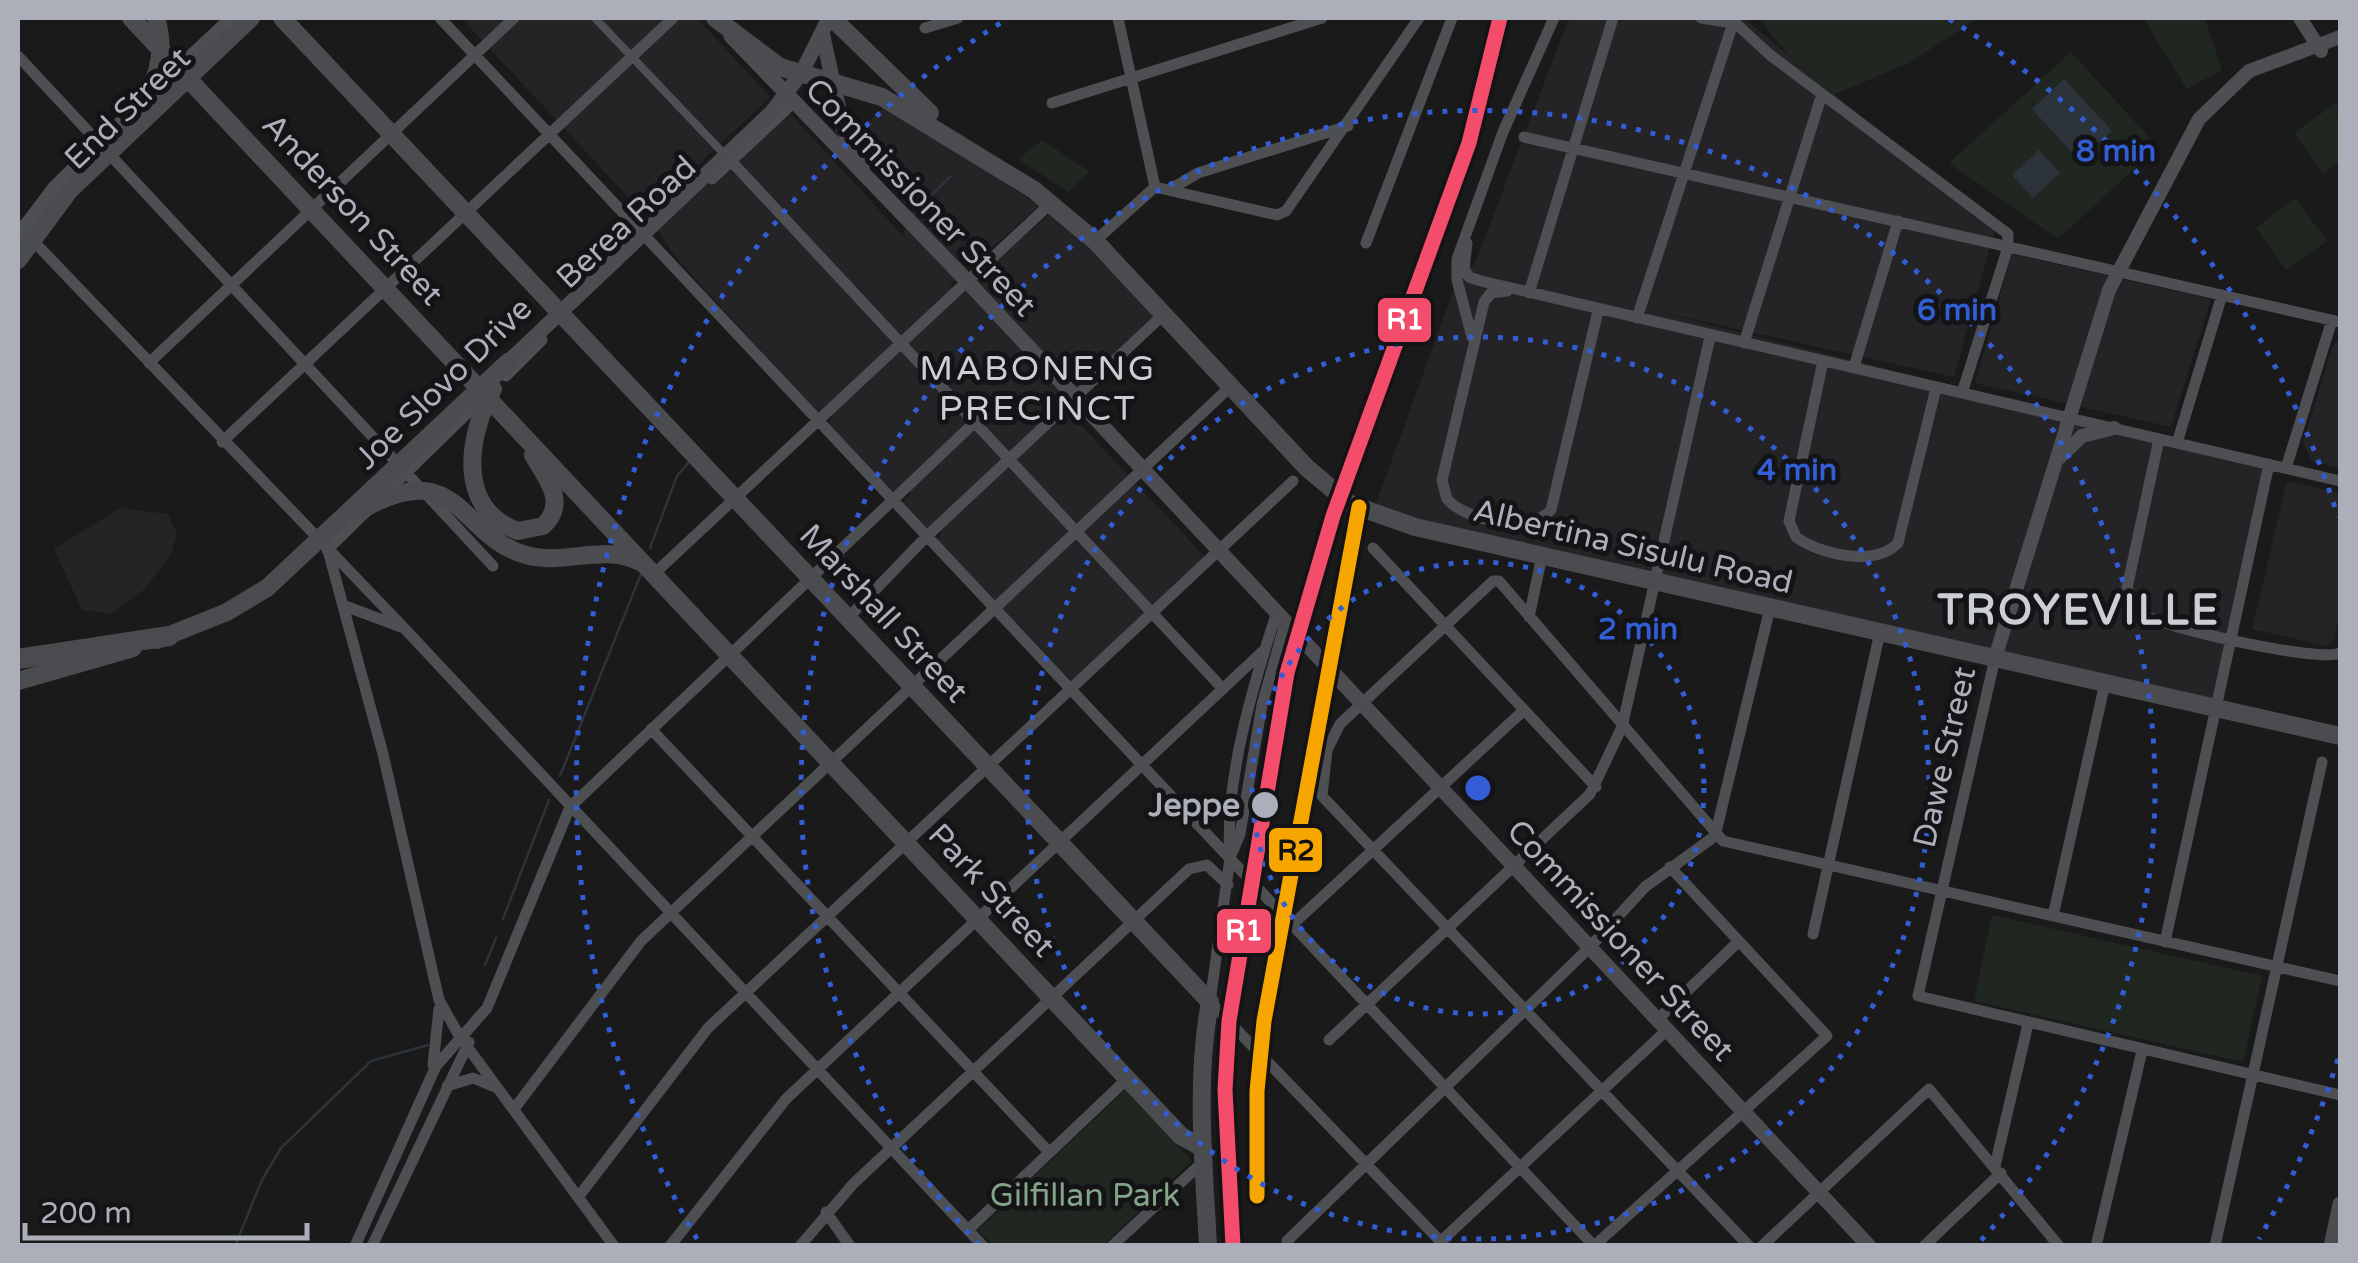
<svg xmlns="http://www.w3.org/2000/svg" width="2358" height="1263" font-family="'Varela Round',sans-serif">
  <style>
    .built { fill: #242426 }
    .green { fill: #202721 }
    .water { fill: #2d333b }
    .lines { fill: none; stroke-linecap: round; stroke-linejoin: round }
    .stream { stroke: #2d333b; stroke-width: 2.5 }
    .pedestrian { stroke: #4e4f53; stroke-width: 8 }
    .minor { stroke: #4e4f53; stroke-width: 11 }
    .tertiary { stroke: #4e4f53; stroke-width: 14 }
    .secondary { stroke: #4d4d51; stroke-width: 15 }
    .primary { stroke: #4b4c4f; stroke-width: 18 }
    .motorway { stroke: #4b4b4f; stroke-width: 20 }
    .rail-1-casing { stroke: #141416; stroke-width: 22 }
    .rail-2-casing { stroke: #141416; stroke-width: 22 }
    .rail-1 { stroke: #f44d6c; stroke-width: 15 }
    .rail-2 { stroke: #f7a600; stroke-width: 15 }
    .ring { fill: none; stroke: #325dd4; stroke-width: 5; stroke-dasharray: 5 10 }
    .stop-dot { fill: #acafba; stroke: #141416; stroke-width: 4 }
    .labels { text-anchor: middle; stroke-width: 10; stroke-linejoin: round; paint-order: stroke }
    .street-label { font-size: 32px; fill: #acafba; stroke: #141416 }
    .stop-label { font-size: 32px; font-weight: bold; fill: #acafba; stroke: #141416; text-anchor: end }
    .park-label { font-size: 32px; fill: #84a489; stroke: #141416 }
    .neighbourhood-label { font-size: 35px; letter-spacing: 2.5px; fill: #ccced6; stroke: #141416 }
    .district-label { font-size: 42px; font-weight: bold; letter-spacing: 2.5px; fill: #ccced6; stroke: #141416 }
    .centre { fill: #325dd4; stroke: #141416; stroke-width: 5 }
    .ring-label { font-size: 30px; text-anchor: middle; font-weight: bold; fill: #325dd4; stroke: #141416; stroke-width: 10; stroke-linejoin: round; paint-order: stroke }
    .line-badge { stroke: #141416; stroke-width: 4 }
    .badge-label { font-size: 28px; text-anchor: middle; font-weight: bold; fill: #fff }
    .pale-badge-label { font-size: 28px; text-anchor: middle; font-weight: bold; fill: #111 }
  </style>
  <rect width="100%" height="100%" fill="#1a1a1a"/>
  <!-- built -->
  <path class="built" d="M461 18H697L770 97 645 215Z
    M1569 18H1744L1995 229 1954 377 1646 309 2269 464 2218 709 1373 512 1463 264 1474 266Z
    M775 97 903 236 910 210 851 138 887 104 1039 206 950 285 958 293 1052 212 1155 315 1061 404 1210 562 1077 687 938 540 942 532 935 525 928 528 903 502 911 493 903 485 894 492 829 424 832 416 825 408 817 413 674 255 649 217Z
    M2012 254 2211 299 2171 427 1975 383Z
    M2340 338V468L2312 461 2303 443 2332 347Z
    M2287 481 2340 494V613L2334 639 2327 646 2252 629Z
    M120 508 168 514 177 534 171 554 145 589 111 614 82 610 54 549Z"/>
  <!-- green -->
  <path class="green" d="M1758 18H1978L1909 63 1833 95 1788 54Z
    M2143 18H2205L2222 70 2187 89Z
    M2071 52 2158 147 2058 239 1949 163Z
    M2337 102 2340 161 2323 173 2294 133Z
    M1042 140 1090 172 1068 192 1018 159Z
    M2295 198 2327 241 2286 270 2256 228Z
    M1992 915 2262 976 2243 1062 1974 1001Z
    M1125 1090 1192 1161 1103 1245H993L978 1230Z"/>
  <!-- water -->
  <path class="water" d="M2064 79 2112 131 2079 160 2032 109Z
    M2039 150 2060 173 2033 198 2012 175Z"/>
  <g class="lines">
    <!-- stream -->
    <path class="stream" d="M920 206 951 176
      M650 548 677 476 688 463
      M560 776 641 574
      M503 919 549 800
      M485 965 496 938
      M235 1246 262 1180 281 1148 371 1061 428 1045"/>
    <!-- pedestrian -->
    <path class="pedestrian" d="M595 18 726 156"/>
    <!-- minor -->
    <path class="minor" d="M440 18 1594 1246
      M1118 18 1155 187
      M1701 18 1733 23
      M1730 18 1769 54 2008 234V247L1962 393
      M925 28 958 18
      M18 56 493 566
      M1052 103 1322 18
      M1524 137 2340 322
      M731 161 1223 689
      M712 179 792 104
      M1155 187 1277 215 1286 211 1419 18
      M1169 190 1198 173 1348 126
      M18 225 405 629 983 1246
      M1095 241 1155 187
      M1366 243 1452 18
      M1467 243 1464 269 1469 277 1481 281 2340 481
      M1507 291 1491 293 1484 302 1442 480 1447 499C1466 521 1531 534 1551 510L1598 311
      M1529 293 1613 18
      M1637 318 1733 23
      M1472 337 1457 280V259L1503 132 1554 18
      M1744 343 1822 94
      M1823 361 1789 521 1796 537C1821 555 1875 567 1898 543L1936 388
      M149 363 514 18
      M1854 367 1898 221
      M506 376 542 340
      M2159 439 2127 588 2139 612C2158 627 2320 663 2340 653
      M222 442 673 18
      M2177 443 2222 295
      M2286 468 2332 320
      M1373 548 1596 787
      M327 550 485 396
      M329 554 383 754 439 1000 460 1037 614 1246
      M655 573 1051 203
      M345 606 401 627
      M1277 612C1253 685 1224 781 1230 858L1240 834 1262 705 1286 620
      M1529 617 1542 556
      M847 619 927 536 1163 315
      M1995 658 1918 996 2340 1095
      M651 729 1049 1152
      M1715 836 1770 608
      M1230 858 1210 1002 1445 1246
      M2053 916 2105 683
      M1292 925 1524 710
      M1813 934 1880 632
      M2165 942 2269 464
      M1657 1020 1739 941
      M1329 1040 1590 794 1622 727 1710 337
      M433 1065 439 1009
      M447 1086 473 1078 495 1087
      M514 1109 641 941 1231 386
      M1995 1166 2028 1024
      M579 1196 708 1028 1293 481
      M826 1212 850 1246
      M968 1230 1128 1078
      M1287 1241 1589 948 1645 887 1715 836
      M1439 1243 1667 1030
      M355 1246 436 1066 487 1008 570 807 976 421
      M372 1246 469 1042
      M670 1246 786 1099 1262 652
      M800 1246 853 1184 1189 869 1207 865 1228 885
      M1112 1246 1204 1161
      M1594 1246 1827 1036 1670 867
      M1749 1246 1322 796 1327 750 1340 724 1493 581H1499L1723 841 2340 981
      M1762 1246 1929 1089 2059 1246
      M1924 1246 2001 1173
      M2096 1246 2142 1051
      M2215 1246 2322 762"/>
    <!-- tertiary -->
    <path class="tertiary" d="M2300 18 2321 51
      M151 94 232 18
      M18 236 55 187 135 109
      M2059 458 2082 436 2114 428
      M1995 658 2109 290 2199 119 2249 71 2340 37"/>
    <!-- secondary -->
    <path class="secondary" d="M822 32 843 128 862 167
      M731 36 966 280 1869 1246
      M508 362 771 113 802 72 829 18
      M2331 1246 2340 1204"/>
    <!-- primary -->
    <path class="primary" d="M131 18 1181 1136 1203 1148
      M282 18 1210 1002C1195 1082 1204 1165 1208 1246
      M715 18 780 67 882 97 1034 190 1095 241 1307 468 1350 504 1415 527 2340 736
      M832 18 930 113
      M133 118C155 88 168 55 156 18
      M18 260 70 190 251 18
      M493 389C468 435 455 509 518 531L543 526C568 503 547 479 533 455
      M363 509C461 455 458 536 526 555 565 566 603 543 640 562
      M157 640 227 612 267 588 508 362
      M18 681 133 648"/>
    <!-- motorway -->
    <path class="motorway" d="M18 659 169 636"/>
    <!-- rail-1 casing -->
    <g class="rail-1-casing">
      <path id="rail-1" d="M1233 1246 1225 1090 1229 1021 1287 673 1333 516 1469 143 1500 18"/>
    </g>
    <!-- rail-2 casing -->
    <g class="rail-2-casing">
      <path id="rail-2" d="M1257 1196V1091L1264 1021 1359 507"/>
    </g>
    <!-- rail-1 -->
    <use href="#rail-1" class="rail-1"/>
    <!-- rail-2 -->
    <use href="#rail-2" class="rail-2"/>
  </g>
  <!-- distance rings -->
  <g class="ring">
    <circle cx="1478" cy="788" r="226"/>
    <circle cx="1478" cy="788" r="451"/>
    <path d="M979 1245A677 677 0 1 1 1977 1245"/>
    <path d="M2338 1059A902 902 0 0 1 2259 1239M697 1239A902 902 0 0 1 1007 19M1949 19A902 902 0 0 1 2338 517"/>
  </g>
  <!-- markers -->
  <circle class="stop-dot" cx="1265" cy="805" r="15"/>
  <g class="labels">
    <!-- street labels -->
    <g class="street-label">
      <text transform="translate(127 108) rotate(-44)" y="11">End Street</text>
      <text transform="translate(921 197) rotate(46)" y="11">Commissioner Street</text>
      <text transform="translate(353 209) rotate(47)" y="11">Anderson Street</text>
      <text transform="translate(626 222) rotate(-43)" y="11">Berea Road</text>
      <text transform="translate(443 383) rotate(-44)" y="11">Joe Slovo Drive</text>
      <text transform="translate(1633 546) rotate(13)" y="11">Albertina Sisulu Road</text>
      <text transform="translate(884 613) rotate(47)" y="11">Marshall Street</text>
      <text transform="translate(1944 757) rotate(-77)" y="11">Dawe Street</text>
      <text transform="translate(992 890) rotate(47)" y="11">Park Street</text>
      <text transform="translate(1621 940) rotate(47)" y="11">Commissioner Street</text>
    </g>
    <!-- stop labels -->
    <g class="stop-label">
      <text x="1240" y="816">Jeppe</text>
    </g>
    <!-- park labels -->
    <g class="park-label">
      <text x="1085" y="1206">Gilfillan Park</text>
    </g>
    <!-- neighbourhood labels -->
    <g class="neighbourhood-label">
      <text x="1038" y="380">MABONENG<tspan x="1038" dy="40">PRECINCT</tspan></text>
    </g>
    <!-- district labels -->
    <g class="district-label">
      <text x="2079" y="624">TROYEVILLE</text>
    </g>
  </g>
  <circle cx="1478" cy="788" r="15" class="centre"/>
  <g class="ring-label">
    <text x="2116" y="161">8 min</text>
    <text x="1957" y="320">6 min</text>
    <text x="1797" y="480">4 min</text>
    <text x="1638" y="639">2 min</text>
  </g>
  <g class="line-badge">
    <rect x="1376" y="296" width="57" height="48" rx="10" fill="#f44d6c"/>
    <rect x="1267" y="826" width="57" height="48" rx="10" fill="#f7a600"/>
    <rect x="1215" y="907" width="58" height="48" rx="10" fill="#f44d6c"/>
  </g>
  <g class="badge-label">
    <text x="1405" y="329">R1</text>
    <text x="1244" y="940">R1</text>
  </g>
  <g class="pale-badge-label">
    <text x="1296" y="860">R2</text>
  </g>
  <!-- border -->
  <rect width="2358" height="1263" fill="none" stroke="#acafba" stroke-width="40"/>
  <!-- scale -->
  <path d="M25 1223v15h282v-15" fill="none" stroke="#acafba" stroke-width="5"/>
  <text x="40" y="1223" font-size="30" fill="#acafba" stroke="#141416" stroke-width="8" paint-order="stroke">200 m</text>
</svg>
